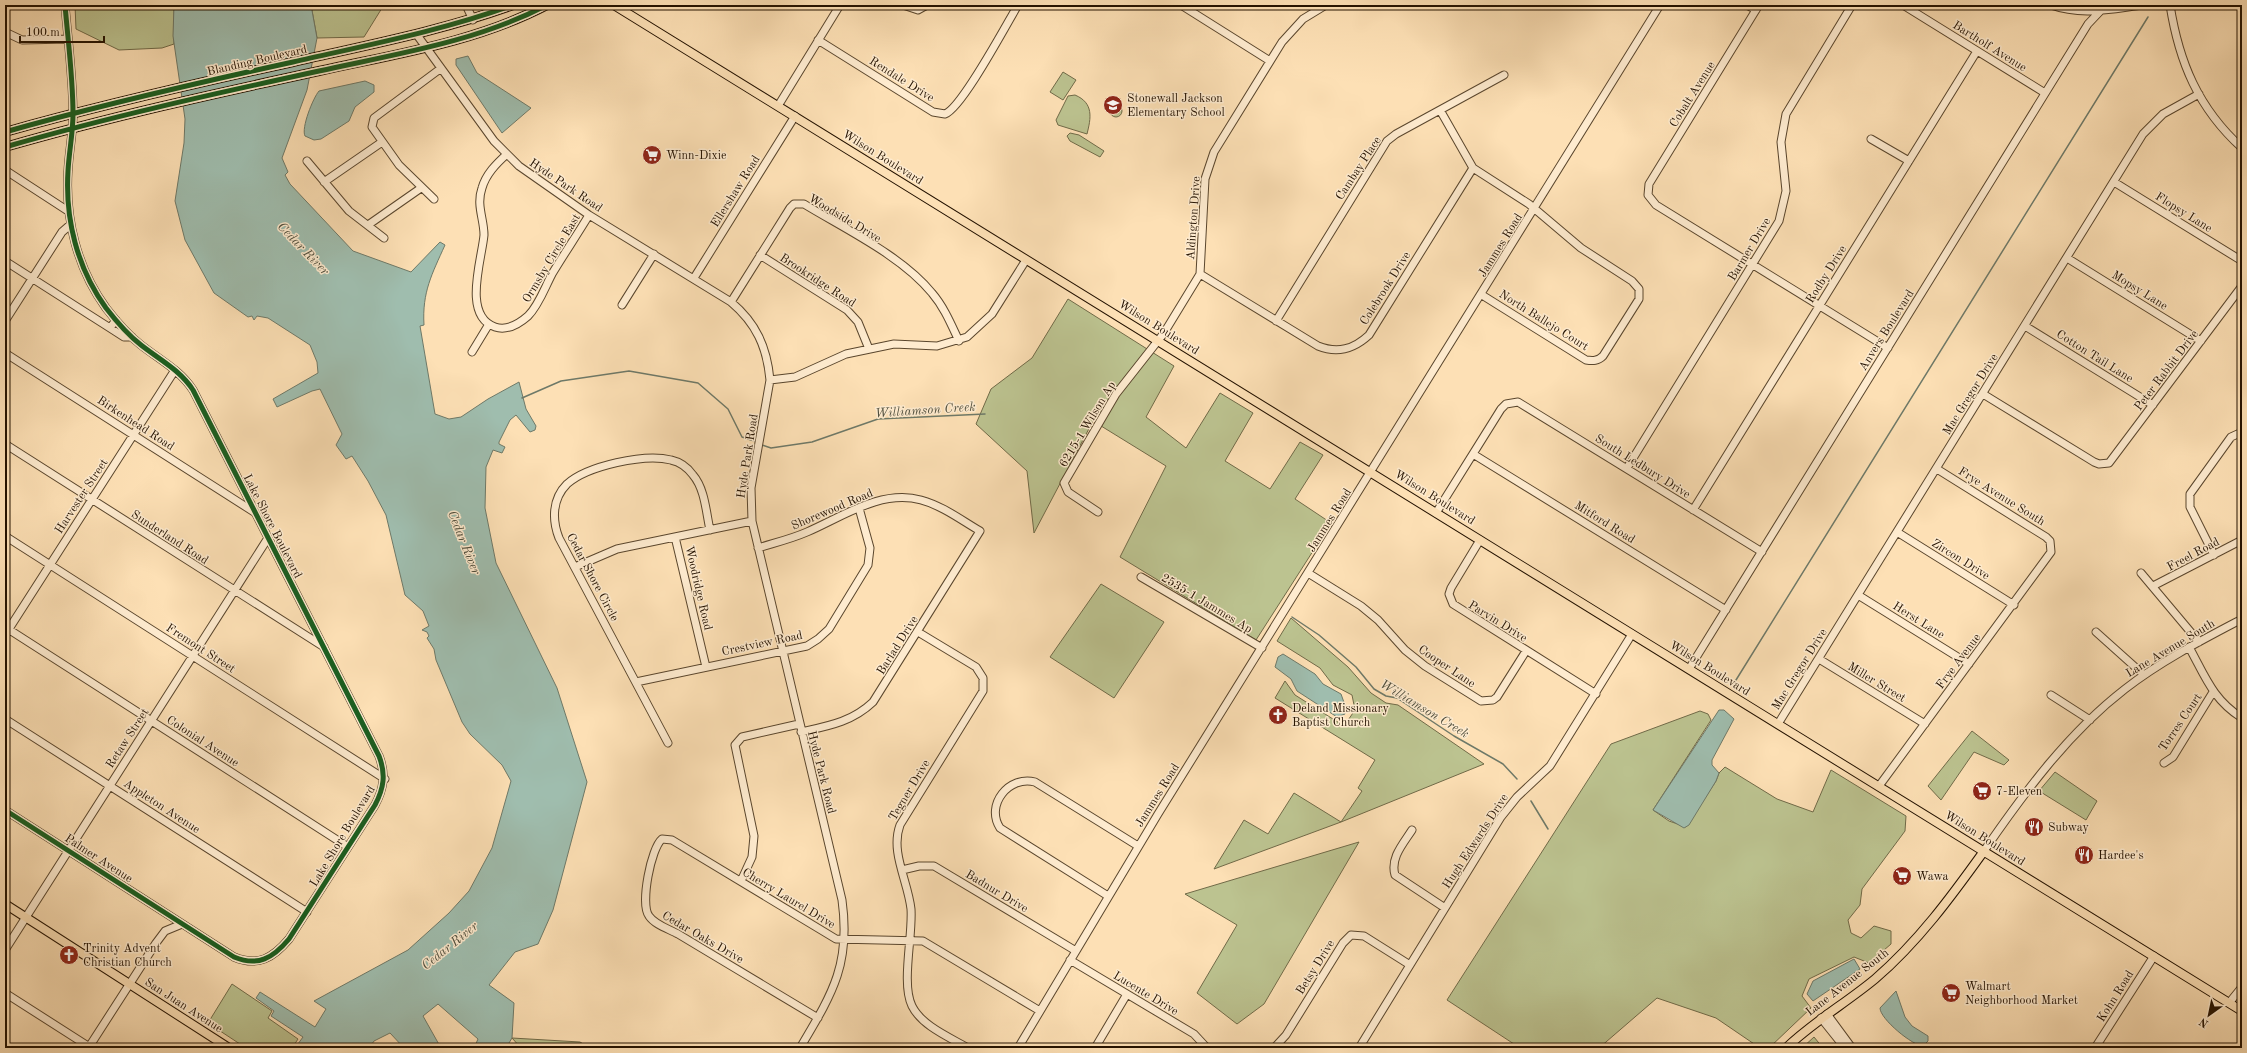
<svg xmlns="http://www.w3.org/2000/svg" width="2247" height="1053" font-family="'Old Standard TT',serif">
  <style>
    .green { fill: #bcc390; stroke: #706a48 }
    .water { fill: #9fbdae; stroke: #6e7968 }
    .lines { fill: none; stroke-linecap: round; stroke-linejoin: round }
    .stream { stroke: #6e7968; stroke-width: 1.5 }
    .minor-casing { stroke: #5a462d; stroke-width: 9 }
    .major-casing { stroke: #241200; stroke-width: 10 }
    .minor { stroke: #feebcf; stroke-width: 7 }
    .major { stroke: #fde0b5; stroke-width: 8 }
    .cycleway-casing { stroke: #feebcf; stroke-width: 8 }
    .cycleway { stroke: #1b5e20; stroke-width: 5 }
    .labels { text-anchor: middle; stroke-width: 3; stroke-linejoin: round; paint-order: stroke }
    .street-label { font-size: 12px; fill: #241200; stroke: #feebcf }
    .poi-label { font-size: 12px; fill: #241200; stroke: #feebcf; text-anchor: start }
    .water-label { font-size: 13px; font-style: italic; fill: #4f4e3d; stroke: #feebcf }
  </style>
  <rect width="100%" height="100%" fill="#fde0b5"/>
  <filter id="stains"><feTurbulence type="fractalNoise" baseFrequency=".005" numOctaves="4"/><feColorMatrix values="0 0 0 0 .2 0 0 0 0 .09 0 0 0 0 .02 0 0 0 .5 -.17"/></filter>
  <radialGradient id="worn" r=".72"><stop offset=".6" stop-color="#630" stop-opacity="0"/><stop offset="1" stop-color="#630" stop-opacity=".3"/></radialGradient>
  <!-- green -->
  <path class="green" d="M75 5H174V44L162 48 119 50 76 29Z
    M311 5H378L382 8 364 37 317 38Z
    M1063 72 1076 80 1063 100 1050 92Z
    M1075 95C1094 103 1091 118 1087 134L1058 125 1056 120 1068 96Z
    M1110 111a6 6 0 1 1 12 0a6 6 0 1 1-12 0Z
    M1070 133 1079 135 1104 151 1100 157 1070 141 1067 136Z
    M1068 299 1174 366 1146 417 1186 448 1220 393 1253 413 1225 461 1270 489 1300 442 1323 455 1295 499 1331 523 1256 640 1120 557 1166 466 1093 421 1034 533 1027 471 976 424 991 389 1032 358Z
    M1101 584 1164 622 1114 698 1050 657Z
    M1291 618 1348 667 1371 693 1386 703 1398 705 1484 764 1341 822 1214 869 1244 820 1268 834 1294 793 1341 822 1362 791 1358 788 1375 760 1275 698 1285 681 1295 695 1344 726 1355 710 1352 695 1333 685 1320 668 1277 641Z
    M1700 711 1708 714 1711 720 1653 810 1669 821 1686 827 1716 781 1719 773 1725 767 1777 799 1813 812 1831 770 1906 816 1905 831 1862 889 1860 905 1848 920 1851 933 1861 938 1874 926 1891 931V944L1869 963 1854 957 1809 979 1802 996 1811 1008 1769 1048H1760L1716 1018 1657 998 1599 1048H1520L1447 1000 1611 744Z
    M1972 731 2009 760 2004 765 1974 752 1941 800 1928 786Z
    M2055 772 2097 801 2086 820 2039 791Z
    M1359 842 1264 1004 1237 1024 1197 993 1237 925 1185 894Z
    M232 984 272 1011 268 1018 298 1039 292 1048H246L208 1023Z
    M1814 1037 1823 1048H1802Z
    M512 1038 580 1042 590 1048H521Z"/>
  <!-- water -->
  <path class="water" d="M174 5H311L317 38 307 90 282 158 288 172 285 175 290 184 353 251 411 272 440 242 445 245C432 274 422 292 424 325L420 326 435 414 449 419 461 417 488 399 519 382 526 409 536 426 535 430 530 432 516 415 510 420 499 442V444L505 447 502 453 493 450 486 467 485 508 496 563 557 688 587 782 553 910 538 944 515 952 489 985 514 1003 512 1038 506 1048H474L478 1039 438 1004 423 1016 441 1048H404L390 1033 374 1041 369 1048H295L303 1037 271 1016 274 1011 256 998 260 992 315 1027 326 1009 314 1001 408 950 449 913 469 891 492 848 511 781 502 765 470 734 462 722 436 660 434 649 427 638 429 636 427 632 422 630 429 626 423 611 405 595 386 515 368 481 352 456 346 459 336 445 342 434 320 389 312 391 277 407 273 399 318 373 317 362 310 345 268 318 257 316 254 320 252 316 248 317 214 293 185 240 175 201 184 143 185 119 173 36Z
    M468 56 477 73 531 108 502 133 456 65V59Z
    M365 81 374 85V92L355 107 349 121 321 139 314 140 305 136C301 128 313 98 319 91Z
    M1283 654 1315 674 1323 684 1341 694 1346 708 1345 714 1337 717 1297 691 1291 679 1275 667 1278 657Z
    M1719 710H1724L1734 719 1712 760V765L1719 773 1716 781 1689 825 1684 828 1653 810Z
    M1854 959 1860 969 1813 1001 1807 994 1813 981Z
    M1896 991 1905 1017 1912 1026 1928 1036V1041L1923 1046C1913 1046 1880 1019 1880 1008Z"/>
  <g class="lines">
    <!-- stream -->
    <path class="stream" d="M522 398 561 381 629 371 698 383 728 409 742 437 757 442
      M762 445 771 448 812 442 878 419 985 414
      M1292 617 1319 635 1356 667 1374 689 1386 696 1397 698 1454 736 1503 764 1517 779
      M1736 680 2148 17
      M1531 801 1548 829"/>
    <!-- minor casing -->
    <g class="minor-casing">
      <path id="minor" d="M464 5 467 7 473 20
        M903 5 918 10 927 5
        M1181 5 1270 61
        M1747 5 1756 10
        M1759 5 1649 184 1648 195 1656 205 1888 348
        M1903 5 2045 93
        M2051 5C2082 16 2111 9 2143 5
        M2170 5C2179 62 2198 108 2242 148
        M5 32 22 40 68 39
        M417 35 494 141 519 166 589 215 731 302C756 323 767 347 770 380L751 488 752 521 842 900C851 965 832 994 800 1048
        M818 40 933 112 945 114C962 108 1006 25 1018 5
        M778 106 840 5
        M1440 110 1473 168 1529 204 1581 248 1632 281 1639 289V299L1603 356C1598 361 1593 361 1586 360L1482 295
        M1871 139 1909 161
        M507 154C496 164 486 174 482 188 476 205 484 219 484 235 482 259 462 316 495 327 507 331 520 323 528 316 539 305 545 287 552 274 564 254 577 235 589 215
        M307 161 349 211 384 238
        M5 170 68 211
        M324 182 382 142
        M2114 182 2242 261
        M434 199 399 165 372 127 374 118 440 69
        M368 225 421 188
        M760 255 847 310 858 322 869 349
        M2067 258 2201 341
        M5 261 110 328 116 320
        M1200 274 1318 346C1338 354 1354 349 1369 335L1473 168
        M694 278 795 116
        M731 302 790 208 794 204H804C845 229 902 256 932 293 944 307 951 324 959 341
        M622 305 654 254
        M5 321 62 232 70 225
        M1276 321 1387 141 1396 134 1504 75
        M2025 326 2153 405
        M110 328 124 337H132
        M472 352 489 324
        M5 353 254 512
        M770 380 795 377 846 354 894 344 937 346 967 337 992 314 1026 260
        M1983 394 2094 462 2099 464 2109 463 2242 286
        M5 444 324 647
        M1473 454 1726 610
        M1627 468 1779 221 1786 191 1781 142 1786 114 1852 5
        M1693 510 1977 51
        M1098 512 1068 492 1064 483 1116 394 1164 333 1200 274 1205 179 1214 152 1282 42 1303 19 1326 5
        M1436 513 1501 409 1506 404 1518 402 1762 552
        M1897 532 2014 605
        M5 536 385 779
        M675 537 706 667
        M1480 540 1451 588 1449 594 1453 604 1596 694
        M758 548C774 543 791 539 807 532 842 517 881 489 921 500 943 506 961 520 980 531L873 702C852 722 828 726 801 732
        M2214 555 2190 507V494L2231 437 2242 432
        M575 567 617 549 752 521
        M1308 573 1361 606 1378 620 1405 650 1425 666 1481 701 1493 700 1497 697 1526 651
        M2141 573 2199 642
        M1141 577 1262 648
        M2153 586 2242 540
        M1858 595 1969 664
        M5 627 348 847
        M918 632 976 667 983 678V691L900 825C890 852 908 881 911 909 913 935 901 984 912 1006 922 1026 949 1037 968 1048
        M2096 632 2144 675
        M5 635 175 370
        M2189 647C2205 676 2213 700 2242 718
        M1819 659 1925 724
        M1689 669 2088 24 2106 5
        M636 682 807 646 818 639 829 629 868 565 870 548 859 508
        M2051 695 2090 720
        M5 719 307 912
        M1778 724 2143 134 2163 114 2199 94
        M668 743 559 538C552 520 552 499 567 484 587 466 645 453 671 460 680 462 688 468 693 475 705 489 706 512 710 530
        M2164 763 2173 757 2213 692
        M1879 786 2051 552 2050 541 2046 537 1937 469
        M5 810 234 957C258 967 273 958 289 939L375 805C384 788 386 774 379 756L193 390C180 370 160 360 141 345 128 335 116 321 106 308 77 268 65 219 68 171 69 152 73 133 73 114 73 78 68 41 65 5
        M1412 830C1403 844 1390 858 1395 875L1445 908
        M1984 851C2024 793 2068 733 2125 689 2161 661 2202 640 2242 619
        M902 870 919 866H934L1076 951
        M741 881 752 857 754 836 735 745 742 737 799 724
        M1108 896 1000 828C985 805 1009 775 1035 782L1138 846
        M5 950 268 538
        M1070 960 1194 1034 1207 1048
        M5 993 91 1048
        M2229 1003 2242 987
        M1827 1014 1852 1048
        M818 1018 678 934C669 929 655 925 649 916 640 904 651 848 662 839L672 840 836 939 923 941 1040 1011
        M1821 1018 1845 1048
        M89 1047 156 943 165 931 182 924
        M1018 1048 1158 814 1660 5
        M1095 1048 1127 994
        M1274 1048 1286 1035 1343 943 1351 935 1364 936 1410 965
        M1359 1048 1501 817 1517 797 1550 766 1632 634
        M2095 1048 2154 956"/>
    </g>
    <!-- major casing -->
    <g class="major-casing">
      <path id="major" d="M614 5 2242 1011
        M5 132C100 105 197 83 293 62 367 45 441 31 513 5
        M5 147C109 117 213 94 319 71 396 54 476 42 547 5
        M5 904 229 1048
        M1786 1048C1813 1022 1846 1003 1875 979 1918 942 1951 897 1984 851"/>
    </g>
    <!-- minor -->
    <use href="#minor" class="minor"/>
    <!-- major -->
    <use href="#major" class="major"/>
    <!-- cycleway casing -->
    <g class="cycleway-casing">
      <path id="cycleway" d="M5 132C100 105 197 83 293 62 367 45 441 31 513 5
        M5 147C109 117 213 94 319 71 396 54 476 42 547 5
        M5 810 234 957C258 967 273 958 289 939L375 805C384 788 386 774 379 756L193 390C180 370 160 360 141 345 128 335 116 321 106 308 77 268 65 219 68 171 69 152 73 133 73 114 73 78 68 41 65 5"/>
    </g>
    <!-- cycleway -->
    <use href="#cycleway" class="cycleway"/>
  </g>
  <!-- icons -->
  <defs>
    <g id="school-disc" transform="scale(1)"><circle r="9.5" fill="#8f2418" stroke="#feebcf"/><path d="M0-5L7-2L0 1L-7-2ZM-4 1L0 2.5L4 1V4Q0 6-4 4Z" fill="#fff"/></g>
    <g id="supermarket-disc" transform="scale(1)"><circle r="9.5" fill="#8f2418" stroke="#feebcf"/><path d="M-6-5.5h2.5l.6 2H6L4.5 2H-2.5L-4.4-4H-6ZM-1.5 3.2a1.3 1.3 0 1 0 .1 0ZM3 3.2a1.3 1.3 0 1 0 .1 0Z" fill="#fff"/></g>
    <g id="church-disc" transform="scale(1)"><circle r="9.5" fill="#8f2418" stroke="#feebcf"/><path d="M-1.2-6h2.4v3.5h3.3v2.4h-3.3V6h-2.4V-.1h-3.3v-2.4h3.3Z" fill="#fff"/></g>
    <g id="restaurant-disc" transform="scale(1)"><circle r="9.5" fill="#8f2418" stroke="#feebcf"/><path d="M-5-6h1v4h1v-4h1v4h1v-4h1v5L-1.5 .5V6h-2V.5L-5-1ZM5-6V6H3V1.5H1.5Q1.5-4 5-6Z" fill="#fff"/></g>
  </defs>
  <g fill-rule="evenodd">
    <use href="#school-disc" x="1113" y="105"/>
    <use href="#supermarket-disc" x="652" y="155"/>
    <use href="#church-disc" x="1278" y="715"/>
    <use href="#supermarket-disc" x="1982" y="791"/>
    <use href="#restaurant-disc" x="2034" y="827"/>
    <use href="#restaurant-disc" x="2084" y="855"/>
    <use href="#supermarket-disc" x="1902" y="876"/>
    <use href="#church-disc" x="69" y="955"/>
    <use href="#supermarket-disc" x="1951" y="993"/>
  </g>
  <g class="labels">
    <!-- street labels -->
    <g class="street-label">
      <text transform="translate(1990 46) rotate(32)" y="4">Bartholf Avenue</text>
      <text transform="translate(257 60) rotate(-13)" y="4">Blanding Boulevard</text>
      <text transform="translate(902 79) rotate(32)" y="4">Rendale Drive</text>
      <text transform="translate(1692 94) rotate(-58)" y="4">Cobalt Avenue</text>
      <text transform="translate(883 157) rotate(32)" y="4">Wilson Boulevard</text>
      <text transform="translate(1358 168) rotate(-57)" y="4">Cambay Place</text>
      <text transform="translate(566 185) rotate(34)" y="4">Hyde Park Road</text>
      <text transform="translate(735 191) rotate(-58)" y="4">Ellershaw Road</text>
      <text transform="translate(2184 212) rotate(32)" y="4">Flopsy Lane</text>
      <text transform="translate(845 218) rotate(31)" y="4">Woodside Drive</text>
      <text transform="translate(1193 218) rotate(-86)" y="4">Aldington Drive</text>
      <text transform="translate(1500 245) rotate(-58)" y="4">Jammes Road</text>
      <text transform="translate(1749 249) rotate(-59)" y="4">Barmer Drive</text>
      <text transform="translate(551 258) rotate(-59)" y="4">Ormsby Circle East</text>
      <text transform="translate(1826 274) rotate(-58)" y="4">Rodby Drive</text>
      <text transform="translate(818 280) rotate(33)" y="4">Brookridge Road</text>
      <text transform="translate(1385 288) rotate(-58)" y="4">Colebrook Drive</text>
      <text transform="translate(2140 290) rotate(32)" y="4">Mopsy Lane</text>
      <text transform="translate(1544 320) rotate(32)" y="4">North Ballejo Court</text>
      <text transform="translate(1159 327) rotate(32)" y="4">Wilson Boulevard</text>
      <text transform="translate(1886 330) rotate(-58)" y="4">Anvers Boulevard</text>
      <text transform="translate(2095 356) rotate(32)" y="4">Cotton Tail Lane</text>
      <text transform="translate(2166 370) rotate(-53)" y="4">Peter Rabbit Drive</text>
      <text transform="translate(1970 394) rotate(-58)" y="4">Mac Gregor Drive</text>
      <text transform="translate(136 423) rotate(33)" y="4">Birkenhead Road</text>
      <text transform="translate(1087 424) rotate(-59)" y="4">6215-1 Wilson Ap</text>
      <text transform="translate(747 456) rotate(-81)" y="4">Hyde Park Road</text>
      <text transform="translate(1643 466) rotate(32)" y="4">South Ledbury Drive</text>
      <text transform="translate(81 496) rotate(-57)" y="4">Harvester Street</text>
      <text transform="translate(2002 496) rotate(32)" y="4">Frye Avenue South</text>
      <text transform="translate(1435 497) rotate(32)" y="4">Wilson Boulevard</text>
      <text transform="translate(832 509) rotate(-23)" y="4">Shorewood Road</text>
      <text transform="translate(1329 520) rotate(-58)" y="4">Jammes Road</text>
      <text transform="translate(1605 522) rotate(32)" y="4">Mitford Road</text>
      <text transform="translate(273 526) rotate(63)" y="4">Lake Shore Boulevard</text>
      <text transform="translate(170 537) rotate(33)" y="4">Sunderland Road</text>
      <text transform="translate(2193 554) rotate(-28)" y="4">Freel Road</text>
      <text transform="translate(1961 559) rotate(32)" y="4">Zircon Drive</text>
      <text transform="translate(593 577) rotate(62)" y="4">Cedar Shore Circle</text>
      <text transform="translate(699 588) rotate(77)" y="4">Woodridge Road</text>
      <text transform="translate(1207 603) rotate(31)" y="4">2535-1 Jammes Ap</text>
      <text transform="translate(1919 620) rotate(32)" y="4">Herst Lane</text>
      <text transform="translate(1498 621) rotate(32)" y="4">Parvin Drive</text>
      <text transform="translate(762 643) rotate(-12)" y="4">Crestview Road</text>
      <text transform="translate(897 645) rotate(-58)" y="4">Barlad Drive</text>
      <text transform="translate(201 648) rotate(33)" y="4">Fremont Street</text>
      <text transform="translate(2170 648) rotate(-31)" y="4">Lane Avenue South</text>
      <text transform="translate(1958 661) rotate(-53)" y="4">Frye Avenue</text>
      <text transform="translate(1447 666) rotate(34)" y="4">Cooper Lane</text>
      <text transform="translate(1710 668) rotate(32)" y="4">Wilson Boulevard</text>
      <text transform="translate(1799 669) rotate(-58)" y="4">Mac Gregor Drive</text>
      <text transform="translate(1877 682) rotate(31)" y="4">Miller Street</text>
      <text transform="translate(2180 722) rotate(-56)" y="4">Torres Court</text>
      <text transform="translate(127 738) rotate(-57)" y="4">Retaw Street</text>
      <text transform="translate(203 741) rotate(33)" y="4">Colonial Avenue</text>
      <text transform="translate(822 772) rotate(76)" y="4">Hyde Park Road</text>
      <text transform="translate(909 790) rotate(-59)" y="4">Tegner Drive</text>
      <text transform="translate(1157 795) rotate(-58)" y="4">Jammes Road</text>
      <text transform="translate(162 806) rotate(33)" y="4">Appleton Avenue</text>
      <text transform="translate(342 836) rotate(-59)" y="4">Lake Shore Boulevard</text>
      <text transform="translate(1985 838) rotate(32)" y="4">Wilson Boulevard</text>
      <text transform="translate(1475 841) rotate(-57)" y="4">Hugh Edwards Drive</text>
      <text transform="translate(99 858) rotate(33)" y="4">Palmer Avenue</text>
      <text transform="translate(997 891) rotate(31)" y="4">Badnur Drive</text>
      <text transform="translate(789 898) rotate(31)" y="4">Cherry Laurel Drive</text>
      <text transform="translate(703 937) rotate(30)" y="4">Cedar Oaks Drive</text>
      <text transform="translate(1315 967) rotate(-58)" y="4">Betsy Drive</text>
      <text transform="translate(1847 982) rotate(-38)" y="4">Lane Avenue South</text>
      <text transform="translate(1146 993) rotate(31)" y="4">Lucente Drive</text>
      <text transform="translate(2115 996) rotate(-58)" y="4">Kohn Road</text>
      <text transform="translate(184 1005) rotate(33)" y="4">San Juan Avenue</text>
    </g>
    <!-- poi labels -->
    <g class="poi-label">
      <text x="1127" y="102">Stonewall Jackson<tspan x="1127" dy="14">Elementary School</tspan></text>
      <text x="666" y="159">Winn-Dixie</text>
      <text x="1292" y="712">Deland Missionary<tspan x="1292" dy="14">Baptist Church</tspan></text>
      <text x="1996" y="795">7-Eleven</text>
      <text x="2048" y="831">Subway</text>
      <text x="2098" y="859">Hardee's</text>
      <text x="1916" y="880">Wawa</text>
      <text x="83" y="952">Trinity Advent<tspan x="83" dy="14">Christian Church</tspan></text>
      <text x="1965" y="990">Walmart<tspan x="1965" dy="14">Neighborhood Market</tspan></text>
    </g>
    <!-- water labels -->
    <g class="water-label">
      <text transform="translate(304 248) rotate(46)" y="5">Cedar River</text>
      <text transform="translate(925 409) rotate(-4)" y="5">Williamson Creek</text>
      <text transform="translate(465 542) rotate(68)" y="5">Cedar River</text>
      <text transform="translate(1425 708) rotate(31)" y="5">Williamson Creek</text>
      <text transform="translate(449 945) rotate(-39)" y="5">Cedar River</text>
    </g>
  </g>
  <!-- margin -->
  <rect width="2247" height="1053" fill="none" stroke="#fde0b5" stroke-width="20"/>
  <rect x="6" y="6" width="2235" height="1041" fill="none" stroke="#241200" stroke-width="2"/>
  <rect x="10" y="10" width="2227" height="1033" fill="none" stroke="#241200"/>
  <!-- north arrow -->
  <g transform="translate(2209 1015) rotate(213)" stroke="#feebcf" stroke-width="3" paint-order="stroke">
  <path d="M0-3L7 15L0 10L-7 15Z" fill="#241200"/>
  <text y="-6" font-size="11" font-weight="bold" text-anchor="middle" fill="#241200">N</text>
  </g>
  <!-- scale -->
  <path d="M20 36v6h84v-6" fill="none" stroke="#241200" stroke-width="2"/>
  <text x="26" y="36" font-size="12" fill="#241200" stroke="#feebcf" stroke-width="3" paint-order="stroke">100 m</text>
  <rect width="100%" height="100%" filter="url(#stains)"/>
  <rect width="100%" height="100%" fill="url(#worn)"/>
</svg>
